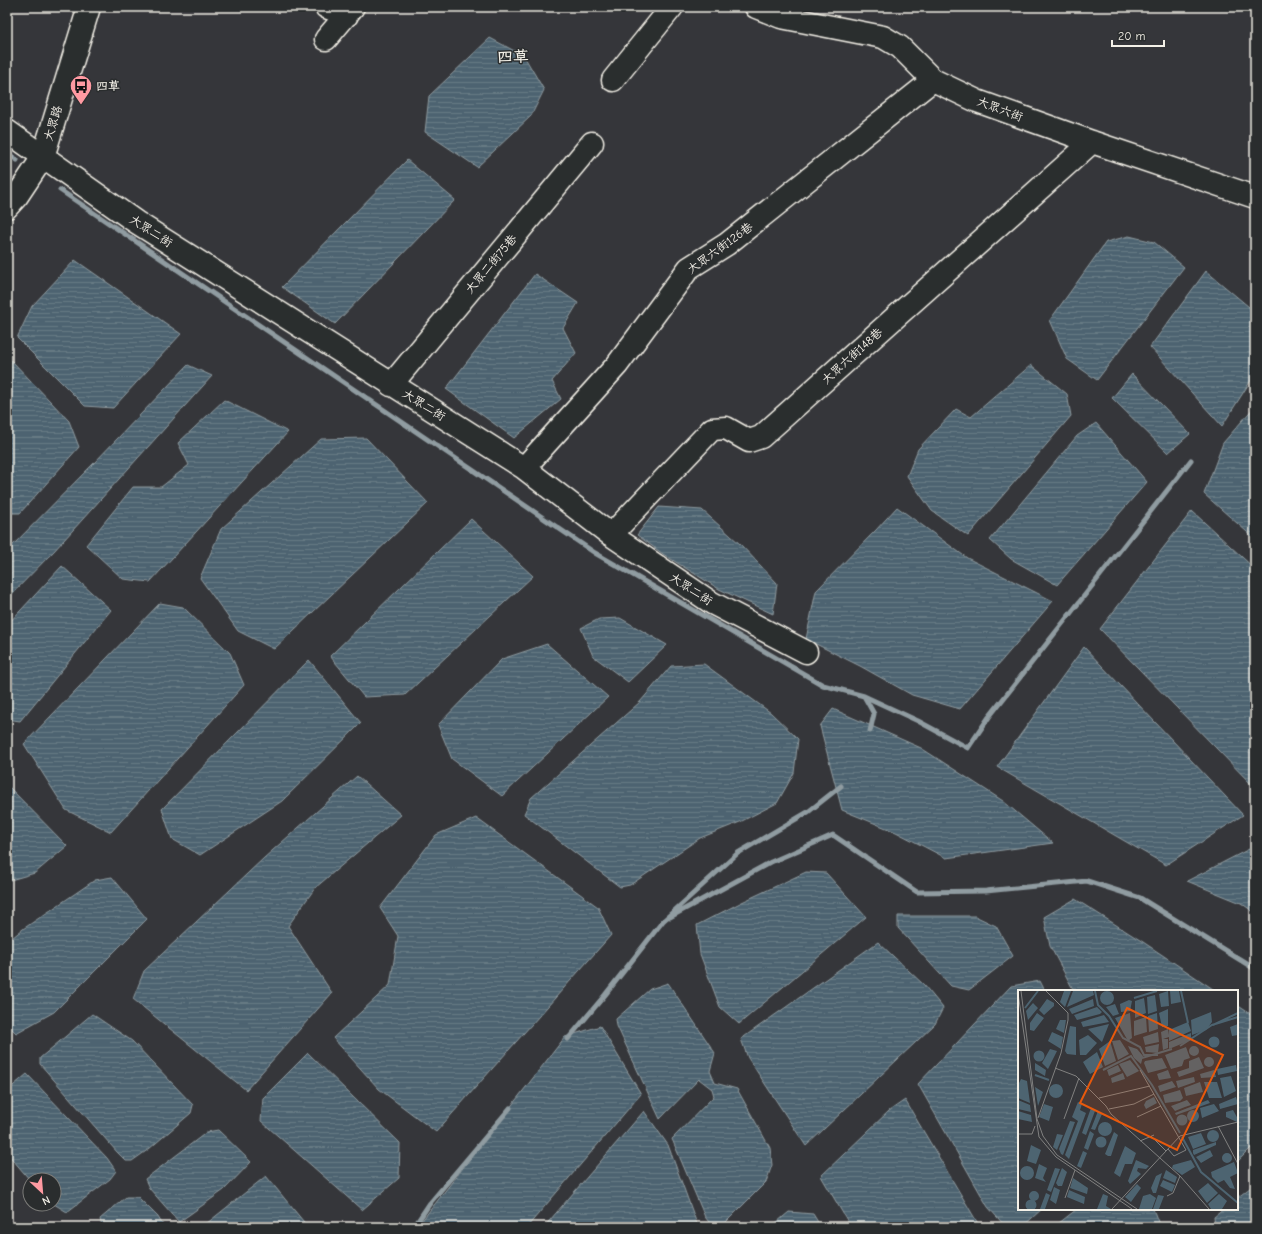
<svg xmlns="http://www.w3.org/2000/svg" width="1262" height="1234" font-family="'Comic Neue','LXGW WenKai TC',sans-serif">
  <style>
    .water { fill: url(#water-rules); stroke: #909ca1 }
    .lines { fill: none; stroke-linecap: round; stroke-linejoin: round }
    .stream { stroke: #909ca1; stroke-width: 5 }
    .minor-casing { stroke: #f4f1e8; stroke-width: 25 }
    .minor { stroke: #2a2d2e; stroke-width: 22 }
    .labels { text-anchor: middle; stroke-width: 3; stroke-linejoin: round; paint-order: stroke }
    .poi-label { font-size: 12px; font-weight: bold; fill: #f4f1e8; stroke: #2a2d2e; text-anchor: start }
    .street-label { font-size: 12px; fill: #f4f1e8; stroke: #2a2d2e }
    .district-label { font-size: 16px; font-weight: bold; fill: #f4f1e8; stroke: #2a2d2e }
    .inset-river { fill: none; stroke: #4d6471; stroke-width: 2 }
    .inset-road { fill: none; stroke: #818180; stroke-width: 1 }
    .view { fill: #e8590c; fill-opacity: 0.15; stroke: #e8590c; stroke-width: 2 }
    .inset-edge { fill: none; stroke: #f4f1e8; stroke-width: 2 }
  </style>
  <defs>
    <pattern id="water-rules" width="6" height="5" patternUnits="userSpaceOnUse"><rect width="6" height="5" fill="#4d6471"/><path d="M0 2.5h6" fill="none" stroke="#677b85"/></pattern>
  </defs>
  <rect width="100%" height="100%" fill="#35363a"/>
  <filter id="ink" filterUnits="userSpaceOnUse"><feTurbulence type="fractalNoise" baseFrequency=".025" numOctaves="2"/><feDisplacementMap in="SourceGraphic" scale="8" xChannelSelector="R" yChannelSelector="G"/><feConvolveMatrix kernelMatrix="1 2 1 2 8 2 1 2 1" color-interpolation-filters="sRGB"/></filter>
  <g filter="url(#ink)">
    <!-- water -->
    <path class="water" d="M490 38 524 56 544 90 531 116 477 167 425 132 429 96Z
      M407 160 455 200 335 324 282 287Z
      M1129 236 1154 242 1184 267 1097 380 1067 359 1050 320 1106 242Z
      M75 260 181 334 113 408 85 406 17 338 32 306Z
      M1206 271 1255 312V374L1222 426 1150 347Z
      M535 274 578 303 563 328 576 353 552 381 561 399 514 438 446 389Z
      M7 360 12 361 69 421 79 447 20 513H7Z
      M188 365 212 376 54 551 7 599V551L94 463Z
      M1031 365 1067 394 1071 416 968 536 932 511 907 476 918 449 956 409 971 417Z
      M1132 374 1190 434 1168 453 1112 398Z
      M224 400 288 432 150 582 123 579 86 545 133 487H161L189 465 178 443Z
      M1255 406V539L1204 494 1223 443Z
      M1096 423 1147 482 1057 585 1011 559 990 540 1077 436Z
      M366 438 428 503 274 649 238 631 200 578 221 529 321 439Z
      M659 507 702 510 740 544 777 583 773 614 719 589 663 554 637 535Z
      M897 507 967 558 1053 601 960 709 912 695 860 666 806 639 816 591 876 530Z
      M1192 511 1255 569V788L1100 629Z
      M471 519 533 576 405 695 364 697 330 656Z
      M62 566 111 610 20 721 7 719V625Z
      M160 603 183 607 230 653 244 685 111 832 66 810 24 744Z
      M599 619 620 618 667 645 628 682 593 656 581 628Z
      M547 644 608 697 502 796 452 759 438 725 502 659Z
      M1084 647 1243 815 1166 865 997 767Z
      M309 660 361 723 282 801 200 855 172 839 162 809Z
      M704 664 771 713 798 739 794 773 777 803 740 822 700 838 630 885 620 887 524 814 531 798 640 702 671 666Z
      M833 709 921 748 1003 801 1053 843 946 858 896 832 842 810 820 726Z
      M357 776 401 815 315 888 288 926 332 993 246 1090 133 999 144 971 264 858Z
      M7 785 67 846 35 873 7 881Z
      M476 818 598 907 611 935 436 1132 379 1089 333 1038 390 985 398 936 380 908 436 835Z
      M1255 846V913L1241 903 1187 881Z
      M806 872 826 873 866 917 739 1024 720 1007 700 954 697 925 742 902Z
      M112 877 147 919 54 1012 16 1033 7 1024V942L23 929 95 880Z
      M1075 899 1143 942 1216 991H1074L1050 946 1044 917Z
      M898 916H975L996 926 1013 956 969 990 951 986 898 928Z
      M878 942 924 985 943 1008 935 1024 806 1146 748 1058 741 1039Z
      M1040 981 1045 991H1019V1209H1042L1022 1227H1006L988 1207 918 1084 1011 986Z
      M668 983 715 1053 710 1071 715 1083 737 1089 770 1148 772 1165 766 1182 721 1227H713L705 1217 672 1139 714 1096 712 1089 699 1079 660 1119 617 1026 616 1019 650 989Z
      M1237 1005 1255 1017V1144L1237 1162Z
      M92 1014 132 1041 193 1105 191 1113 149 1149 132 1161H126L117 1152 40 1064V1058Z
      M600 1026 641 1094 527 1227H417L565 1037Z
      M308 1053 400 1143 399 1178 362 1210 261 1121 263 1098Z
      M27 1074 107 1158 116 1171 110 1179 67 1212 54 1204V1180H30L7 1153V1091Z
      M905 1100 980 1227H851L821 1176 889 1111Z
      M644 1111 668 1145 697 1224 695 1227H544Z
      M218 1130 251 1162 224 1190 179 1222 149 1188 145 1179 207 1132Z
      M266 1176 308 1227H204L206 1224Z
      M1255 1184V1227H1215L1214 1217 1224 1209H1237V1198Z
      M126 1197H138L158 1217 164 1227H102L100 1219Z
      M1077 1209H1153L1160 1227H1054Z
      M789 1212 813 1214 821 1227H771Z"/>
    <g class="lines">
      <!-- stream -->
      <path class="stream" d="M7 153 17 160
        M60 190 595 553 823 685 864 696 918 721 968 748 989 717 1191 460
        M864 696 874 714 870 731
        M670 917 771 862 833 835 917 892 986 891 1087 881 1140 898 1255 969
        M568 1039 605 995 663 921 738 853 808 812 841 786
        M414 1227 430 1203 510 1108"/>
      <!-- minor casing -->
      <g class="minor-casing">
        <path id="minor" d="M326 7 347 15
          M756 7 781 17 883 37 900 47 933 80 977 101 1092 142 1255 197
          M326 39 353 7
          M613 80 672 7
          M7 131 136 222 524 468 611 535 712 603 806 652
          M7 207 17 196 43 157 89 7
          M391 385 592 143
          M524 468 617 365 689 268 727 244 933 80
          M611 535 712 429 726 428 749 441 761 437 1092 142"/>
      </g>
      <!-- minor -->
      <use href="#minor" class="minor"/>
    </g>
  </g>
  <!-- icons -->
  <defs>
    <g id="bus-pin" transform="scale(1.15)"><path d="M0 17L-7.5 6A9.5 9.5 0 1 1 7.5 6Z" fill="#ff9aa2" stroke="#2a2d2e"/><path d="M-5-6H5V4H4V6H2V4H-2V6H-4V4H-5ZM-3.5-4V0h7V-4ZM-3.5 1.2v1.5H-2V1.2ZM2 1.2v1.5H3.5V1.2Z" fill="#111"/></g>
  </defs>
  <g fill-rule="evenodd">
    <use href="#bus-pin" x="81" y="86"/>
  </g>
  <g class="labels">
    <!-- poi labels -->
    <g class="poi-label">
      <text x="96" y="90">四草</text>
    </g>
    <!-- street labels -->
    <g class="street-label">
      <text transform="translate(1000 109) rotate(21)" y="4">大眾六街</text>
      <text transform="translate(53 123) rotate(-73)" y="4">大眾路</text>
      <text transform="translate(151 231) rotate(33)" y="4">大眾二街</text>
      <text transform="translate(720 248) rotate(-36)" y="4">大眾六街126巷</text>
      <text transform="translate(491 264) rotate(-50)" y="4">大眾二街75巷</text>
      <text transform="translate(852 356) rotate(-42)" y="4">大眾六街148巷</text>
      <text transform="translate(424 405) rotate(32)" y="4">大眾二街</text>
      <text transform="translate(691 589) rotate(33)" y="4">大眾二街</text>
    </g>
    <!-- district labels -->
    <g class="district-label">
      <text x="513" y="62">四草</text>
    </g>
  </g>
  <!-- overview -->
  <g transform="translate(1018 990)">
    <rect width="220" height="220" fill="#35363a"/>
    <path d="M82 8a7 7 0 1 1 14 0a7 7 0 1 1-14 0ZM46 1H53L47 17 42 12ZM55 1H75L76 5 49 17ZM150 1 151 16 143 17 141 4ZM152 1H161L163 12 153 14ZM137 5 139 21 130 24 129 7ZM126 8 128 23 117 28V11ZM29 9 36 13V16L26 25 21 20ZM75 9 76 16 54 24 51 19ZM111 10 114 11 112 21 103 22 102 14ZM15 13 20 18 10 30 8 21ZM97 14 101 24 95 26 88 17ZM79 17 84 22 82 24 59 30 56 25ZM150 19V36L144 37 141 23ZM193 22 194 32 188 40 174 45 173 30ZM19 23 26 28 16 41 12 40V33ZM112 23 114 48 110 51 97 28ZM139 23 140 39 131 42 130 26ZM86 25 91 32 65 37 63 32ZM128 27 129 42 116 46V31ZM42 30H48L46 43 38 39ZM170 32 173 41 151 51V47L145 49H150V58L145 60 143 42 150 39 151 45V40ZM91 34 84 52 70 39ZM220 34V45L214 46 212 37ZM52 36 58 37V65L49 64 47 61ZM34 42 45 47 43 59 30 51ZM140 42 141 52 127 55 125 47ZM173 43V50L151 59V52ZM70 45 79 53 68 65H62L61 50ZM190.5 52a5.5 5.5 0 1 1 11 0a5.5 5.5 0 1 1-11 0ZM102 50 111 64 100 70 94 51ZM92 51 98 71 87 76 81 59ZM141 54 140 63 128 62 127 57ZM171 61a5 5 0 1 1 10 0a5 5 0 1 1-10 0ZM110 56 119 59 125 66 123 74 116 68ZM168 57 172 68 166 70 164 76 153 79 147 65ZM32 59 39 61 30 79 24 73ZM15.5 66a5.5 5.5 0 1 1 11 0a5.5 5.5 0 1 1-11 0ZM79 62 85 77 72 84 65 72ZM186 72a5 5 0 1 1 10 0a5 5 0 1 1-10 0ZM181 67 186 78 161 87 159 82 171 78V71ZM144 68 149 78 130 83 126 73 127 71ZM112 70 121 81 109 87 101 74ZM17 73 28 80 27 86 17 80ZM100 75 103 81 91 86 89 80ZM218 75 219 81 200 85 199 79ZM150 80 153 88 141 90 139 84ZM196 80 198 87 183 88 182 84ZM105 83 107 89 94 93 93 88ZM213 86 218 101 206 107 202 88ZM176 87 177 92 160 98 158 91ZM3 89 9 91 12 113 0 108V95ZM154 91 158 97 142 102 140 96ZM182 92 185 102 168 106 166 98ZM186 92H199L204 108H191ZM31 101a7 7 0 1 1 14 0a7 7 0 1 1-14 0ZM17 97 25 102 20 116ZM162 100 165 108 162 111 147 113 145 105ZM136 107 139 113 128 119 126 115 128 111ZM218 107 220 114 202 119 201 114ZM0 110 12 115 13 122 0 119ZM169 110 173 115 167 117 157 121 153 116ZM190 110 192 113 158 125 157 123ZM60 112 64 114 62 120 68 123 51 169 47 165 60 131 54 127ZM26 114 35 117 31 131 21 127ZM196 114 201 121 184 128 182 118ZM73 118 77 121 68 145 64 143ZM215 120 220 129 219 132 208 127V122ZM169 126a6 6 0 1 1 12 0a6 6 0 1 1-12 0ZM0 121 13 125 14 132 0 129ZM80 121 84 124 77 140 73 139ZM158.5 130a5.5 5.5 0 1 1 11 0a5.5 5.5 0 1 1-11 0ZM52 131 57 132 45 165 43 164 41 159ZM80 139a7 7 0 1 1 14 0a7 7 0 1 1-14 0ZM189 146a6 6 0 1 1 12 0a6 6 0 1 1-12 0ZM72 141 76 144 70 160 66 158ZM96 142 100 145 93 166H90L87 164ZM183 143 188 154 175 159 170 147ZM39 144 45 145 39 160 35 157ZM77.5 152a5.5 5.5 0 1 1 11 0a5.5 5.5 0 1 1-11 0ZM198 152V155L176 165 175 163V160ZM13 155 23 160 18 174 9 171ZM107 156 118 163 114 174H107L102 187 96 183ZM192 160 195 166 183 173 178 167ZM65 161 69 163 63 178 59 176ZM204 168a5 5 0 1 1 10 0a5 5 0 1 1-10 0ZM118 170 131 176 128 179 120 178 119 181 123 184 112 194 110 191ZM173 170 177 177 164 185 154 178 155 175ZM216 172 220 183 212 187 217 199 212 198 206 190 200 193 194 187 193 182ZM21 174 29 178 25 188 28 192 17 188ZM2 183a7 7 0 1 1 14 0a7 7 0 1 1-14 0ZM37 178 42 179 33 202 29 200ZM44 178 49 182 44 196H40L38 193ZM148 180 159 187 157 193 145 188ZM144 183 138 203H135L133 198 138 186ZM55 188 70 198 69 204 52 198ZM145 190 157 195 154 202 142 196ZM190 193 200 203 189 213 180 201ZM119 194 123 198 113 212 107 207ZM36 197 42 200 38 214 32 210ZM51 200 67 207 66 214 49 207ZM11 206a5 5 0 1 1 10 0a5 5 0 1 1-10 0ZM28 203 32 205 27 219H22ZM85 204 90 206 88 216 93 219H79ZM132 204 138 208 134 219H121L125 206ZM201 204 209 211 204 219H193L190 214ZM140 205 146 206 141 219H135ZM7.5 215a5.5 5.5 0 1 1 11 0a5.5 5.5 0 1 1-11 0Z" fill="#4d6471"/>
    <path class="inset-river" d="M77 1 80 15 91 26 105 48 122 57 126 65H140M163 1 170 33M116 8 139 1M7 18 20 1M195 35 220 23M162 56 194 35 220 27M124 68 154 59M85 80 113 66 134 95 162 143M17 85 31 90M164 147 183 182 220 213"/>
    <path class="inset-road" d="M3 1 19 129 25 146 39 165 119 219M0 3 21 147 38 167 114 219M37 78 58 86 88 116 93 124 162 186 191 219M122 80 168 160 156 166 150 159M81 108 132 96M91 119 116 114 136 104M119 127 143 116M20 128 43 63 50 30V23L28 1M46 129 61 88M200 136 220 174M0 144H14L17 136M133 146 148 161M122 151 136 145M149 206 155 203 162 186M47 208 57 180M94 219 162 146 220 132"/>
    <path class="view" d="M109 18 205 65 159 160 62 113Z"/>
    <rect width="220" height="220" class="inset-edge"/>
  </g>
  <!-- margin -->
  <rect width="1262" height="1234" fill="none" stroke="#2a2d2e" stroke-width="24"/>
  <rect x="12" y="12" width="1238" height="1210" fill="none" stroke="#f4f1e8" stroke-width="1.5" filter="url(#ink)"/>
  <!-- north arrow -->
  <g transform="translate(42 1192) rotate(154)"><circle r="19" fill="#2a2d2e" stroke="#7b7b78"/>
  <path d="M0-3L7 15L0 10L-7 15Z" fill="#ff9aa2"/>
  <text y="-6" font-size="11" font-weight="bold" text-anchor="middle" fill="#f4f1e8">N</text>
  </g>
  <!-- scale -->
  <path d="M1112 40v6h52v-6" fill="none" stroke="#f4f1e8" stroke-width="2"/>
  <text x="1118" y="40" font-size="12" fill="#f4f1e8" stroke="#2a2d2e" stroke-width="3" paint-order="stroke">20 m</text>
</svg>
